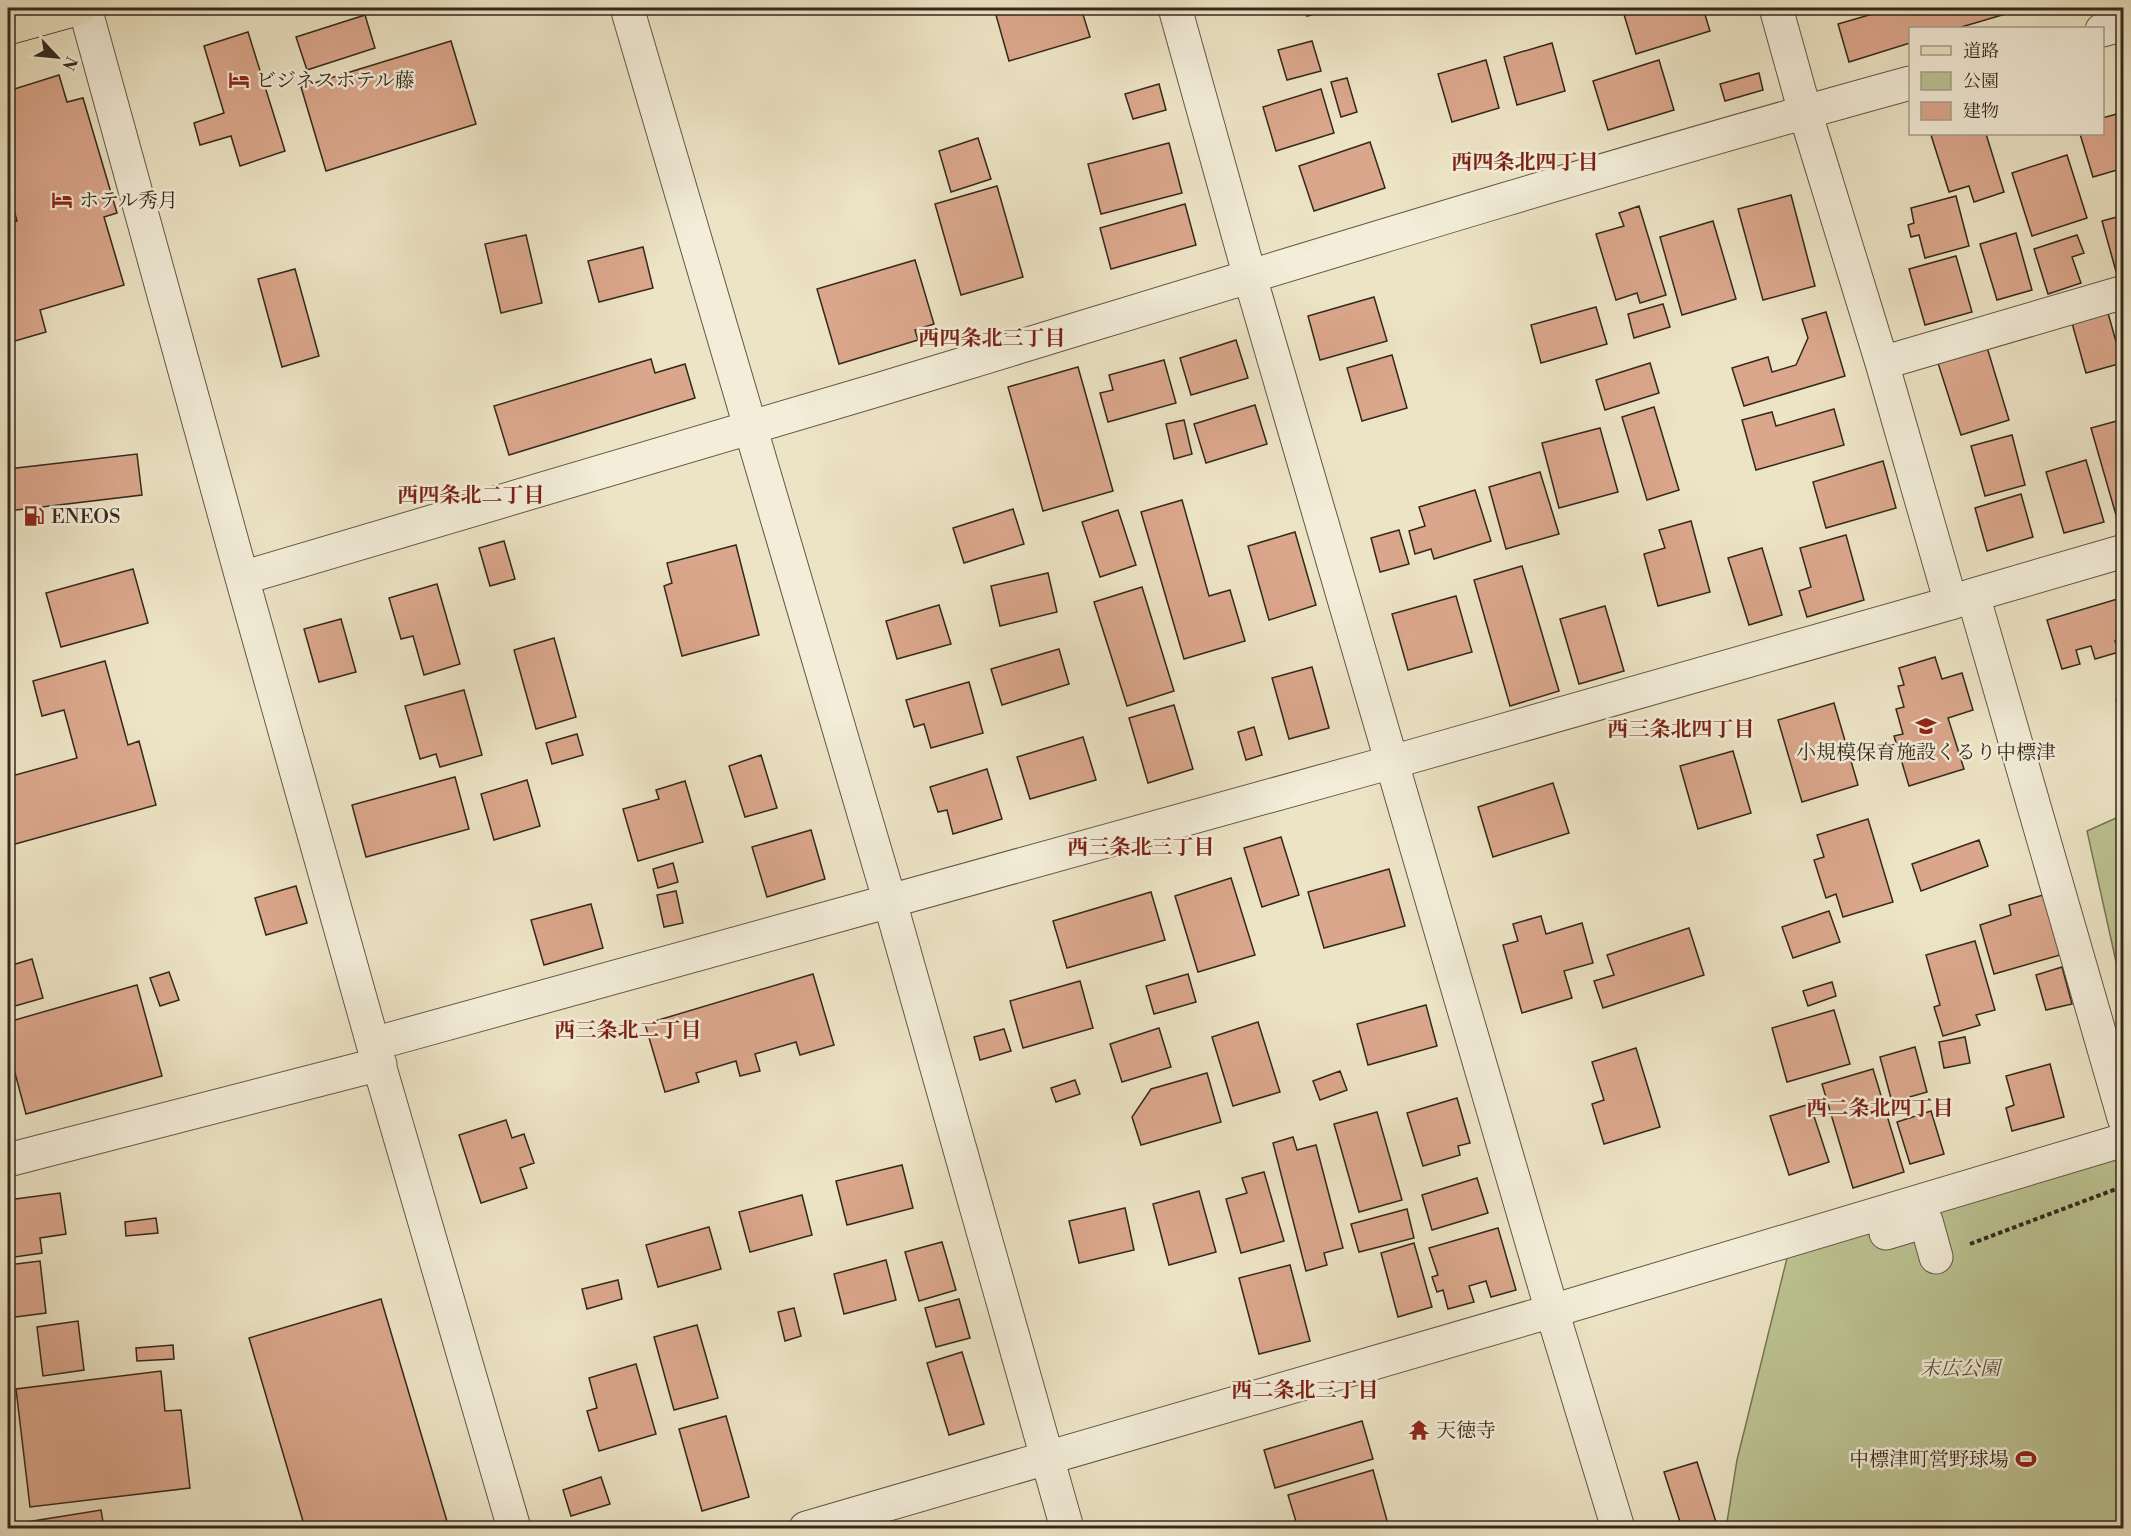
<svg xmlns="http://www.w3.org/2000/svg" width="2131" height="1536" font-family="'Libre Bodoni','Noto Serif JP',serif">
  <style>
    .green { fill: #bcc392; stroke: #787658; stroke-width: 1.5 }
    .building { fill: #dba78c; stroke: #33291d; stroke-width: 1.5 }
    .lines { fill: none; stroke-linecap: round; stroke-linejoin: round }
    .minor-casing { stroke: #625847; stroke-width: 35 }
    .major-casing { stroke: #33291d; stroke-width: 35 }
    .path { stroke: #33291d; stroke-width: 4; stroke-dasharray: 4.5 3; stroke-linecap: butt }
    .minor { stroke: #f3edd9; stroke-width: 33 }
    .major { stroke: #ede4c5; stroke-width: 33 }
    .labels { text-anchor: middle; stroke-width: 5; stroke-linejoin: round; paint-order: stroke }
    .poi-label { font-size: 20px; fill: #33291d; stroke: #f3edd9; text-anchor: start }
    .park-label { font-size: 20px; font-style: italic; fill: #55503a; stroke: #f3edd9 }
    .neighbourhood-label { font-size: 21px; font-weight: bold; fill: #7a1f14; stroke: #f3edd9 }
  </style>
  <rect width="100%" height="100%" fill="#ede4c5"/>
  <filter id="stains"><feTurbulence type="fractalNoise" baseFrequency=".00333" numOctaves="4"/><feColorMatrix values="0 0 0 0 .2 0 0 0 0 .09 0 0 0 0 .02 0 0 0 .5 -.17"/></filter>
  <radialGradient id="worn" r=".72"><stop offset=".6" stop-color="#630" stop-opacity="0"/><stop offset="1" stop-color="#630" stop-opacity=".3"/></radialGradient>
  <!-- green -->
  <path class="green" d="M2123 815V993L2087 831Z
    M2123 1153V1528H1726L1737 1460 1789 1250Z"/>
  <!-- building -->
  <path class="building" d="M994 8H1081L1090 37 1009 61Z
    M1304 8H1336L1307 16Z
    M1622 8H1703L1710 31 1636 54Z
    M1893 8H2008L2009 13 1958 28H1910V43L1849 62 1838 24Z
    M365 15 375 48 307 70 296 37Z
    M248 32 285 151 240 166 231 136 200 145 194 123 224 113 204 46Z
    M451 41 476 124 326 171 301 87Z
    M1312 41 1321 71 1287 80 1278 50Z
    M1552 43 1565 91 1517 105 1504 57Z
    M1486 60 1499 108 1452 122 1438 74Z
    M1659 60 1674 110 1608 130 1593 81Z
    M1759 73 1763 90 1725 101 1720 84Z
    M59 75 67 102 83 98 117 213 104 217 124 285 40 310 46 332 8 343V224L17 221 8 188V91Z
    M1347 78 1357 112 1341 117 1331 82Z
    M1159 84 1166 110 1133 119 1125 94Z
    M1321 89 1334 133 1276 151 1263 107Z
    M2124 112V168L2093 177 2080 134H2102V118Z
    M1938 134H1986L2004 192 1974 202 1969 186 1949 192 1931 135Z
    M978 138 991 179 951 192 939 151Z
    M1370 142 1385 188 1314 211 1299 166Z
    M1169 143 1182 193 1101 214 1088 164Z
    M2067 155 2087 218 2032 236 2012 173Z
    M997 186 1023 277 961 295 935 204Z
    M1791 195 1815 286 1763 300 1738 209Z
    M1956 196 1969 246 1925 258 1919 235 1911 237 1908 225 1914 223 1911 208Z
    M1185 204 1196 245 1111 269 1100 228Z
    M1639 206 1666 295 1640 303 1637 293 1616 300 1596 234 1624 226 1619 213Z
    M2124 215V273L2117 275 2102 221Z
    M1713 221 1736 299 1682 315 1660 237Z
    M2016 233 2032 290 1997 300 1980 244Z
    M526 235 542 303 501 313 485 244Z
    M2077 235 2084 253 2072 257 2081 283 2048 294 2034 249Z
    M643 247 653 288 599 302 588 261Z
    M1956 256 1972 312 1925 325 1909 269Z
    M915 260 934 324 915 330 918 340 839 364 817 289Z
    M295 269 319 356 282 367 258 279Z
    M1374 297 1387 341 1320 360 1308 316Z
    M1663 304 1670 327 1634 338 1628 314Z
    M1596 307 1607 344 1541 363 1531 325Z
    M1826 312 1845 376 1744 406 1732 368 1768 357 1772 372 1796 365 1808 338 1802 319Z
    M2108 313 2122 363 2086 373 2072 323Z
    M1236 340 1248 378 1191 395 1180 358Z
    M1986 344 2009 420 1961 435 1937 360Z
    M1392 355 1407 408 1362 421 1347 368Z
    M651 359 655 373 685 364 695 398 509 455 494 406Z
    M1164 360 1176 403 1108 422 1100 393 1113 390 1109 375Z
    M1650 363 1659 393 1605 410 1596 380Z
    M1078 367 1113 491 1043 511 1008 387Z
    M1255 405 1267 444 1206 463 1194 424Z
    M1654 407 1679 490 1647 500 1622 417Z
    M1834 409 1844 445 1756 470 1742 420 1772 412 1776 426Z
    M2124 419V520L2118 522 2091 428Z
    M1184 420 1192 454 1174 459 1166 424Z
    M1600 428 1618 492 1559 508 1542 443Z
    M2012 435 2025 485 1985 496 1971 446Z
    M137 454 142 495 8 511V469Z
    M2086 460 2104 522 2064 533 2046 472Z
    M1883 461 1896 508 1826 528 1813 482Z
    M1540 472 1559 534 1506 549 1489 487Z
    M1475 490 1491 541 1434 559 1431 549 1415 554 1409 531 1425 526 1419 507Z
    M2021 494 2033 537 1987 551 1975 508Z
    M1182 500 1209 596 1230 590 1245 641 1184 659 1141 512Z
    M1013 509 1024 544 964 563 953 528Z
    M1118 510 1136 565 1100 577 1082 522Z
    M1691 521 1710 592 1658 606 1644 554 1665 548 1659 530Z
    M1399 530 1409 564 1380 572 1371 538Z
    M1295 532 1316 605 1269 620 1248 546Z
    M1846 535 1864 600 1807 617 1799 591 1811 587 1800 548Z
    M504 541 515 579 490 586 479 548Z
    M736 545 759 635 682 656 664 586 672 583 667 563Z
    M1762 548 1782 615 1749 625 1728 558Z
    M1522 566 1559 691 1510 706 1474 580Z
    M133 569 148 623 61 647 46 593Z
    M1048 573 1057 612 1000 626 991 586Z
    M437 584 460 664 424 675 413 636 401 639 389 598Z
    M1142 587 1174 691 1127 706 1094 602Z
    M1456 596 1472 652 1408 670 1392 614Z
    M2124 597V638L2115 641 2119 652 2095 659 2091 646 2076 650 2080 664 2062 669 2047 620Z
    M939 605 951 644 897 659 886 621Z
    M1605 606 1624 671 1579 684 1560 619Z
    M341 619 356 672 319 682 304 629Z
    M554 638 576 717 536 729 514 650Z
    M1059 649 1069 684 1002 705 991 669Z
    M1935 657 1942 679 1962 673 1973 710 1948 718 1964 769 1909 786 1894 736 1903 734 1896 709 1904 707 1898 686 1904 685 1899 668Z
    M105 661 128 745 139 741 156 805 8 846V777L77 758 64 710 42 716 33 681Z
    M1312 667 1329 728 1289 739 1272 678Z
    M969 682 983 733 931 748 924 724 914 727 906 700Z
    M464 690 482 755 440 767 436 754 420 759 405 706Z
    M2124 698V726L2116 700Z
    M1834 703 1858 785 1802 802 1778 720Z
    M1174 705 1193 769 1148 783 1129 718Z
    M1254 727 1262 755 1246 760 1238 732Z
    M577 734 583 755 552 764 546 743Z
    M1083 737 1096 780 1030 799 1017 757Z
    M1733 751 1751 813 1698 829 1680 766Z
    M761 755 777 808 745 817 729 766Z
    M987 769 1002 819 953 834 947 810 938 812 930 787Z
    M455 777 469 829 366 857 352 805Z
    M527 780 540 826 494 840 481 794Z
    M685 781 703 842 638 861 623 809 659 799 656 790Z
    M1553 783 1569 833 1493 857 1478 807Z
    M1868 819 1893 902 1843 917 1836 894 1826 898 1814 860 1824 857 1817 835Z
    M811 830 825 879 767 897 752 847Z
    M1281 837 1299 895 1262 907 1244 848Z
    M1979 840 1988 866 1921 891 1912 864Z
    M673 863 678 882 658 888 653 869Z
    M1389 869 1405 926 1324 948 1308 892Z
    M1231 878 1255 955 1198 972 1175 896Z
    M296 886 307 923 266 935 255 898Z
    M676 891 683 923 664 927 657 895Z
    M1151 892 1165 940 1067 968 1053 921Z
    M2043 895 2060 955 1994 974 1980 925 2011 915 2009 905Z
    M591 904 603 948 544 965 531 920Z
    M1829 911 1840 942 1793 958 1782 927Z
    M1541 916 1546 934 1582 923 1593 963 1564 971 1572 998 1522 1013 1503 945 1518 941 1513 924Z
    M1689 928 1704 975 1603 1008 1594 981 1614 975 1607 955Z
    M1975 941 1995 1010 1976 1015 1980 1025 1943 1036 1934 1007 1940 1005 1926 955Z
    M32 959 43 998 8 1008V960L9 966Z
    M2062 967 2072 1004 2046 1010 2036 975Z
    M169 972 179 1000 160 1006 150 978Z
    M813 974 834 1045 800 1055 796 1042 755 1054 760 1071 740 1076 736 1061 696 1073 699 1082 665 1092 645 1024Z
    M1188 974 1196 1002 1154 1014 1146 986Z
    M1080 981 1093 1028 1023 1048 1010 1001Z
    M1832 982 1836 996 1808 1006 1803 991Z
    M137 985 162 1076 26 1114 8 1047V1022Z
    M1426 1005 1437 1046 1368 1065 1357 1024Z
    M1834 1010 1850 1064 1787 1082 1772 1028Z
    M1258 1022 1280 1092 1233 1106 1212 1037Z
    M1159 1028 1171 1067 1122 1082 1110 1044Z
    M1004 1029 1011 1051 980 1060 974 1037Z
    M1965 1037 1970 1063 1944 1068 1939 1042Z
    M1915 1047 1927 1092 1892 1102 1880 1057Z
    M1636 1048 1660 1127 1604 1144 1592 1104 1604 1100 1592 1062Z
    M2050 1064 2064 1117 2012 1131 2006 1108 2014 1105 2006 1076Z
    M1873 1069 1904 1172 1853 1188 1822 1084Z
    M1340 1071 1347 1090 1320 1100 1313 1081Z
    M1207 1073 1221 1122 1141 1145 1132 1117 1151 1089Z
    M1075 1080 1080 1094 1056 1102 1051 1088Z
    M1457 1098 1470 1143 1458 1146 1460 1155 1423 1166 1407 1113Z
    M1810 1104 1829 1162 1789 1175 1770 1116Z
    M1931 1111 1944 1154 1910 1164 1897 1122Z
    M1377 1112 1402 1200 1359 1212 1334 1124Z
    M506 1120 512 1138 524 1134 534 1163 520 1168 527 1188 481 1203 459 1135Z
    M1293 1137 1297 1150 1316 1145 1343 1248 1324 1253 1327 1265 1306 1271 1273 1143Z
    M902 1165 913 1208 847 1225 836 1181Z
    M1264 1172 1284 1241 1241 1253 1226 1199 1247 1193 1242 1178Z
    M1477 1178 1488 1213 1432 1230 1422 1195Z
    M1199 1191 1216 1252 1169 1265 1153 1204Z
    M60 1193 66 1234 40 1238 42 1253 8 1258V1200Z
    M802 1195 812 1235 750 1252 739 1212Z
    M1125 1208 1134 1250 1079 1263 1069 1221Z
    M1407 1209 1414 1238 1359 1252 1351 1224Z
    M156 1218 158 1233 126 1236 125 1222Z
    M709 1227 721 1269 658 1287 646 1245Z
    M1498 1228 1516 1290 1491 1297 1486 1281 1469 1286 1474 1302 1448 1309 1443 1290 1437 1292 1432 1277 1438 1275 1429 1248Z
    M942 1242 956 1290 919 1301 905 1252Z
    M1414 1243 1432 1307 1398 1317 1381 1253Z
    M886 1260 896 1300 844 1314 834 1274Z
    M40 1261 46 1313 8 1318V1265Z
    M1290 1265 1310 1341 1259 1354 1239 1278Z
    M618 1280 622 1299 587 1309 582 1289Z
    M381 1299 449 1528H305L249 1338Z
    M959 1299 970 1338 936 1347 925 1308Z
    M794 1308 801 1336 785 1341 778 1312Z
    M78 1321 84 1370 43 1376 37 1327Z
    M697 1325 718 1398 674 1410 654 1337Z
    M173 1345 174 1359 137 1361 136 1348Z
    M962 1352 984 1424 949 1435 927 1363Z
    M636 1364 656 1434 599 1451 587 1411 597 1408 589 1378Z
    M161 1371 165 1411 181 1410 190 1488 30 1507 16 1389Z
    M726 1416 749 1497 702 1511 679 1429Z
    M1362 1421 1373 1459 1275 1488 1264 1450Z
    M1697 1462 1716 1522 1696 1528H1682L1664 1472Z
    M1373 1470 1389 1528H1298L1288 1495Z
    M601 1477 610 1504 571 1516 563 1490Z
    M101 1510 104 1528H8V1525Z"/>
  <g class="lines">
    <!-- minor casing -->
    <g class="minor-casing">
      <path id="minor" d="M85 8 242 578 373 1044 514 1528
        M627 8 890 902 1067 1528
        M1175 8 1250 277 1552 1311 1618 1528
        M1776 8 1805 112 1882 363 1951 603
        M2102 30 2124 24
        M1882 363 2124 292
        M242 578C482 507 723 437 963 364 1278 268 1593 170 1910 83
        M1973 595 2124 1118
        M373 1044 1392 762 1951 603 1973 595 2124 551
        M8 1160 380 1064
        M1886 1233 1926 1221 1936 1257
        M806 1528 1552 1311 2124 1140"/>
    </g>
    <!-- major casing -->
    <g class="major-casing">
      <path id="major" d="M8 28 80 8"/>
    </g>
    <!-- path -->
    <path class="path" d="M1970 1244 2124 1186"/>
    <!-- minor -->
    <use href="#minor" class="minor"/>
    <!-- major -->
    <use href="#major" class="major"/>
  </g>
  <!-- icons -->
  <defs>
    <g id="hotel-bare" transform="scale(1.62)"><path d="M-6-4.5h1.5V1H6V5H4.5V3h-9V5H-6ZM-4 0a1.8 1.8 0 1 1 3.6 0ZM.5 0V-2.5h3Q6-2.5 6 0Z" fill="#8f2418" stroke="#f3edd9" stroke-width="2.5" paint-order="stroke"/></g>
    <g id="fuel-bare" transform="scale(1.62)"><path d="M-5.5-6h7V0h2V4h1.3V-2.5L3-4.5l.8-.8L6-3V5H2.5V1h-1V6h-7ZM-4.2-4.7v3.2H.2V-4.7Z" fill="#8f2418" stroke="#f3edd9" stroke-width="2.5" paint-order="stroke"/></g>
    <g id="school-bare" transform="scale(1.62)"><path d="M0-5L7-2L0 1L-7-2ZM-4 1L0 2.5L4 1V4Q0 6-4 4Z" fill="#8f2418" stroke="#f3edd9" stroke-width="2.5" paint-order="stroke"/></g>
    <g id="temple-bare" transform="scale(1.62)"><path d="M0-6L5-2H3V0L6.5 2.5H4V6H1.5V3h-3V6H-4V2.5H-6.5L-3 0V-2H-5Z" fill="#8f2418" stroke="#f3edd9" stroke-width="2.5" paint-order="stroke"/></g>
    <g id="stadium-bare" transform="scale(1.62)"><path d="M0-5a6.5 5 0 1 0 0 10a6.5 5 0 1 0 0-10ZM-3.5-1.8h7v3.6h-7Z" fill="#8f2418" stroke="#f3edd9" stroke-width="2.5" paint-order="stroke"/></g>
  </defs>
  <g fill-rule="evenodd">
    <use href="#hotel-bare" x="239" y="80"/>
    <use href="#hotel-bare" x="62" y="200"/>
    <use href="#fuel-bare" x="34" y="516"/>
    <use href="#school-bare" x="1926" y="726"/>
    <use href="#temple-bare" x="1419" y="1430"/>
    <use href="#stadium-bare" x="2026" y="1459"/>
  </g>
  <g class="labels">
    <!-- poi labels -->
    <g class="poi-label">
      <text x="256" y="87">ビジネスホテル藤</text>
      <text x="79" y="207">ホテル秀月</text>
      <text x="51" y="523">ENEOS</text>
      <text x="1926" y="759" text-anchor="middle">小規模保育施設くるり中標津</text>
      <text x="1436" y="1437">天徳寺</text>
      <text x="2009" y="1466" text-anchor="end">中標津町営野球場</text>
    </g>
    <!-- park labels -->
    <g class="park-label">
      <text x="1960" y="1375">末広公園</text>
    </g>
    <!-- neighbourhood labels -->
    <g class="neighbourhood-label">
      <text x="1525" y="169">西四条北四丁目</text>
      <text x="992" y="345">西四条北三丁目</text>
      <text x="471" y="502">西四条北二丁目</text>
      <text x="1681" y="736">西三条北四丁目</text>
      <text x="1141" y="854">西三条北三丁目</text>
      <text x="628" y="1037">西三条北二丁目</text>
      <text x="1880" y="1115">西二条北四丁目</text>
      <text x="1305" y="1397">西二条北三丁目</text>
    </g>
  </g>
  <!-- margin -->
  <rect width="2131" height="1536" fill="none" stroke="#ede4c5" stroke-width="30"/>
  <rect x="9" y="9" width="2113" height="1518" fill="none" stroke="#33291d" stroke-width="3"/>
  <rect x="15" y="15" width="2101" height="1506" fill="none" stroke="#33291d" stroke-width="1.5"/>
  <!-- legend -->
  <rect x="1909" y="27" width="195" height="108" fill="#f3edd9" stroke="#a69f8e" stroke-width="1.5"/>
  <rect x="1921" y="46" width="30" height="9" fill="#ede4c5" stroke="#a69f8e" stroke-width="1.5"/>
  <text x="1963" y="57" font-size="18" fill="#33291d">道路</text>
  <rect x="1921" y="72" width="30" height="18" fill="#bcc392" stroke="#a69f8e" stroke-width="1.5"/>
  <text x="1963" y="87" font-size="18" fill="#33291d">公園</text>
  <rect x="1921" y="102" width="30" height="18" fill="#dba78c" stroke="#a69f8e" stroke-width="1.5"/>
  <text x="1963" y="117" font-size="18" fill="#33291d">建物</text>
  <!-- north arrow -->
  <g transform="translate(57 57) rotate(116)" stroke="#f3edd9" stroke-width="4.5" paint-order="stroke">
  <path d="M0-4.5L10 22L0 15L-10 22Z" fill="#33291d"/>
  <text y="-9" font-size="16" font-weight="bold" text-anchor="middle" fill="#33291d">N</text>
  </g>
  <rect width="100%" height="100%" filter="url(#stains)"/>
  <rect width="100%" height="100%" fill="url(#worn)"/>
</svg>
